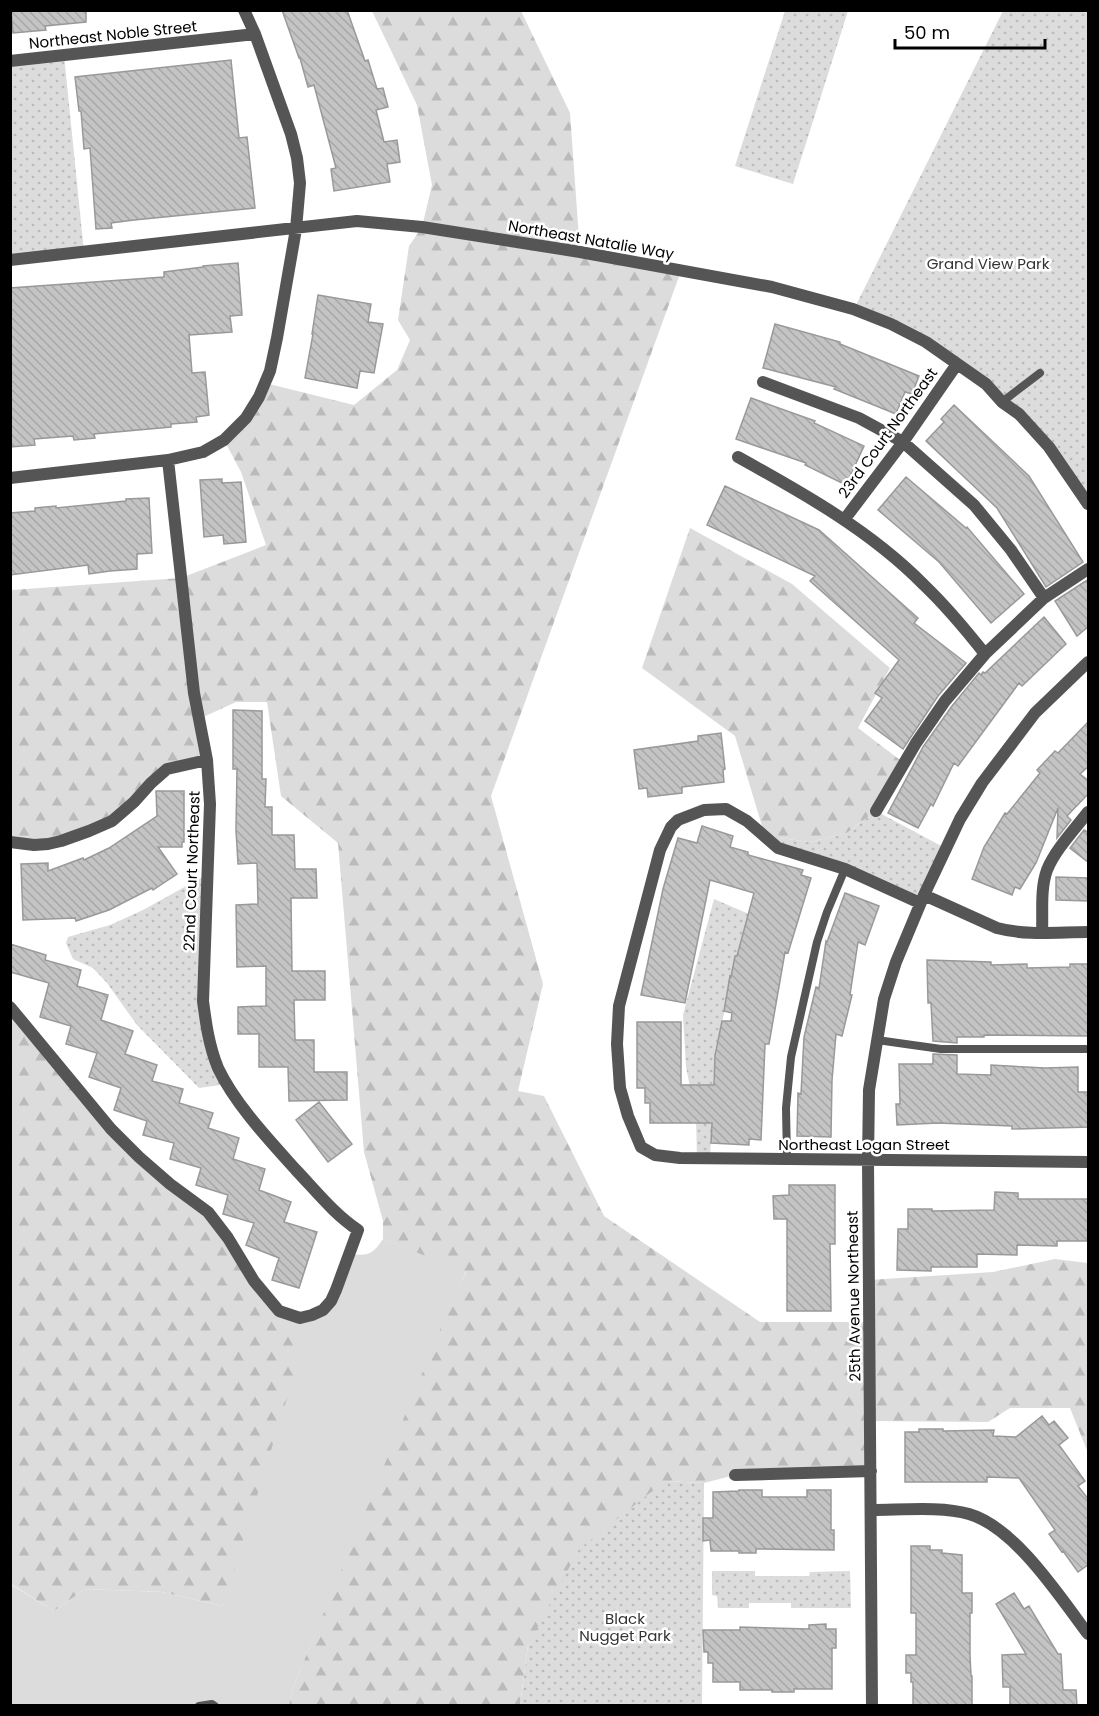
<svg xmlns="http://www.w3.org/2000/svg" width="1099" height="1716" font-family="Poppins,sans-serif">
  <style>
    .green { fill: #dcdcdc }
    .forest { fill: url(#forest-firs) }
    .park { fill: url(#park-dots) }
    .building { fill: url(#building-back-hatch); stroke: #999; stroke-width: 1.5 }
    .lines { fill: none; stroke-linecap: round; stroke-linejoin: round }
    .service { stroke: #555; stroke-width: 8 }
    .minor { stroke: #555; stroke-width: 12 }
    .labels { text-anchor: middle; stroke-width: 5; stroke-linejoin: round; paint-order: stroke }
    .street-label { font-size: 15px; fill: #000; stroke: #fff }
    .park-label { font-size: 15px; fill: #333; stroke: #fff }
  </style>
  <defs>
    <pattern id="forest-firs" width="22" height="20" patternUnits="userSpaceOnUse" patternTransform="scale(1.5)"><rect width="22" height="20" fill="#dcdcdc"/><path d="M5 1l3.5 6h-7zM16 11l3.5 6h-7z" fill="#bbb"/></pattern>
    <pattern id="park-dots" width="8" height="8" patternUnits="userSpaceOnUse" patternTransform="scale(1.5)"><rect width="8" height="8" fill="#dcdcdc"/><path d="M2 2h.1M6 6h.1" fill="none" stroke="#bbb" stroke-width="1.8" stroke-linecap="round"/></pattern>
    <pattern id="building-back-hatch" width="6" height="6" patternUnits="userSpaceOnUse" patternTransform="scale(1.5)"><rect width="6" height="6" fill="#c4c4c4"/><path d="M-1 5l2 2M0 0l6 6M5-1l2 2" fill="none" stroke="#a7a7a7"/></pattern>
  </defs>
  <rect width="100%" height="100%" fill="#fff"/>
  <!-- green -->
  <path class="green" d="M383 1239 466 1271 292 1690 289 1705H11L10 1584 54 1611 85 1589 162 1592 223 1606 290 1316 323 1310 350 1254C368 1256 372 1255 383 1239Z"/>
  <!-- forest -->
  <path class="forest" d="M372 11H521L570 113 580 252 681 271 491 796 543 984 518 1091 544 1096 604 1216 760 1322H869V1280L993 1272 1055 1259 1088 1263V1453L1070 1408H1010L988 1422 871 1421V1471L735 1475 704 1483 665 1481 528 1645 520 1705H289L292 1690 444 1320 466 1272 383 1239V1221L364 1152 338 843 281 796 267 702H236L199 719 207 760 179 765 112 821 61 841 11 842V590L181 578 266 545 241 472 224 440 265 383 354 405 397 370 410 340 398 320 409 246 422 227 432 185 417 105Z
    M690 528 792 584 890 668 858 728 904 763 876 811 847 833 810 842 765 836 735 736 642 668Z
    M10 1007 111 1129 208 1212 254 1281 290 1316 295 1330 297 1366 223 1606 162 1592 85 1589 54 1611 11 1584Z"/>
  <!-- park -->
  <path class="park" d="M785 11H848L793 184 735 166Z
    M1003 11H1088V504L1019 414 926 342 854 309Z
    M64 55 84 252 11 260 10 61Z
    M876 811 945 848 920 903 765 836 810 842 847 833Z
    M208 874 203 1001 227 1084 199 1088 137 1025 107 983 93 968 73 959 66 943 68 937 110 925 143 910Z
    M714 899 749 914 715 1050 710 1159 697 1158 696 1117 686 1067 683 1015Z
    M665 1481 704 1483 702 1705 520 1706 528 1645 579 1549Z
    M712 1571H755V1576H809L810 1572 850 1571 851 1608H791V1603H749V1608H718L717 1596 712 1595Z"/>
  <!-- building -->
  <path class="building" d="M11 10H86V22L45 26 46 30 13 33Z
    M282 10H347L365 61 368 60 377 89 383 88 388 107 376 110 384 142 397 140 400 162 387 164 390 182 334 191 331 169 336 168 314 85 308 87 300 58H299Z
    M231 60 239 138 247 137 255 208 134 220 111 223 112 228 96 229 90 148 84 149 81 111H79L75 77Z
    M238 263 242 315 230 316 232 332 189 335 192 373 205 372 209 415 196 417 197 422 171 424V427L94 434 95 438 74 440 73 436 34 439 35 445 10 447V288L164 277V272L203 267V266Z
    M318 295 371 304 368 322 383 324 374 373 360 371 357 388 305 378 313 334H312Z
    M775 324 840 342V344L919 376 912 394 905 392 896 414 834 389 836 387 763 368Z
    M751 398 815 421 814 423 864 446 846 485 805 465 806 463 736 439Z
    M954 405 1029 476 1083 562 1046 587 997 508 926 441 944 422 941 419Z
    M906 477 966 528 967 527 1024 594 991 623 939 562 878 510Z
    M222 479V483L241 482 246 542 224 544 223 535 204 537 200 480Z
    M725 486 819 530 918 618 914 623 966 663 938 696 903 749 865 721 882 698 875 693 899 660 810 581 815 576 707 525Z
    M149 498 152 553 137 554V569L110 571 89 574 88 565 10 575V513L35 511V508L56 506V508L126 501V499Z
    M1089 579V626L1077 636 1055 601Z
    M1044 617 1066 644 1022 686 1019 683 958 766 954 763 933 806 931 804 918 828 888 813 923 747 952 706 979 673 981 675 983 672 985 673Z
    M233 710 262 711V779H266L265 807H272V835H294L295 869H316L317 898H291L292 971H325V1000H294L295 1040H314V1072H347V1100L289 1101 288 1067H259V1034H238V1007L266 1006V966L237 967 236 905 258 904 257 863 238 864 236 830 237 769H233Z
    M1089 721V766L1080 774 1089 781V793L1067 816 1071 820 1057 838 1058 808 1036 863 1020 889 1015 887 1012 895 972 879 984 847 1005 813 1007 814 1040 773 1037 770 1055 751 1058 753Z
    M721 733 725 769 723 770 724 782 682 787V793L648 797 647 788 639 789 634 750 698 741V736Z
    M156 791H184V842H182V847H158L177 874 153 890 152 888 109 910 76 921 75 918 23 920 21 864 48 863V871L83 858 84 860 109 848 157 816Z
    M702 826 733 836 730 847 748 852V855L803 870 801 875 811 878 788 953 785 952 769 1044H765L761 1140 749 1139V1145L711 1143 712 1123H650V1103H645V1088H637V1022H681V1085H714L715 1055 722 1021H731L732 1013 724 1011 730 976 731 977 735 956H737L754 893 710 880 685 1003 641 995 663 889 678 838 697 843Z
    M1084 830 1089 833V863L1070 848Z
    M1056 877 1089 878V901L1056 900Z
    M845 893 879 906 865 945 858 942 850 995H852L842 1036 836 1034 832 1080 831 1137 797 1136 798 1093 801 1094 804 1037 816 987 819 988 826 941 827 942Z
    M10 944 46 955 45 960 81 970 77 986 108 995 101 1020 133 1031 125 1054 157 1065 152 1081 183 1089 179 1103 213 1113 208 1128 239 1138 233 1159 265 1169 259 1190 291 1202 284 1222 317 1232 299 1288 272 1280 279 1258 246 1245 254 1223 223 1214 228 1195 196 1185 201 1168 170 1159 174 1143 143 1135 147 1121 114 1110 121 1088 89 1077 97 1053 66 1044 71 1026 40 1017 49 983 10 972Z
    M927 960 991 962V965L1027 964V968L1070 967V964H1089V1036L984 1035V1037H957V1043L933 1041 931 1003H928Z
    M933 1054 957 1055V1074L991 1075V1065L1045 1068 1078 1067V1092H1089V1127L1012 1129V1126L938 1123 897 1125 896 1104H900L899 1064H933Z
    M319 1102 352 1144 328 1162 296 1120Z
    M789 1185H835V1244H830L831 1311H787V1219H774L773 1196 789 1195Z
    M995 1192 1018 1193V1199H1089V1241H1057V1246L1017 1245V1255L977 1254V1267H931V1271L897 1270 898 1229H908V1209H932V1211L994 1210Z
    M1042 1416 1049 1425 1054 1421 1068 1438 1059 1445 1085 1481 1078 1486 1089 1500V1564L1078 1572 1063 1551 1062 1552 1049 1534 1055 1530 1019 1478 987 1477V1482H905V1432H919V1429H943V1431L994 1430 993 1436 1016 1437Z
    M739 1490H762V1497H807V1490H831V1530H834V1550L756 1549V1553H739V1551H711L710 1540 703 1541V1518H713V1492L739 1491Z
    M911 1546H930V1550H942V1553L962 1555V1593H972V1613H970V1655L971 1676H972V1706H913V1682H911V1673H906V1655H916V1613H911Z
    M1014 1593 1024 1609 1029 1606 1058 1654H1061L1063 1690H1076L1077 1706H1010V1687H1003L1002 1655 1026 1654 996 1604Z
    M826 1624V1629H836V1648H832V1689H794V1692H772V1690H740V1682H713V1663H708V1652H704L703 1630H740V1627L809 1629V1625Z"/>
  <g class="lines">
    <!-- service -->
    <path class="service" d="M1002 402 1040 373
      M877 1040 941 1049H1088
      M787 1160 786 1108 791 1057 817 942 827 912 845 869
      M199 1706 212 1704 215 1706"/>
    <!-- minor -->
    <path class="minor" d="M10 61 255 34
      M10 260 357 221 422 227 580 252 772 287 853 309 891 324 926 342 986 384 1002 402 1019 414 1049 447 1088 504
      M763 382 859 418 903 442 974 505 1011 550 1044 598
      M738 457C803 493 871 531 924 585 946 606 966 630 985 654
      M10 478 168 460 203 452 224 440 246 418 259 397 270 371 277 338 296 229 300 183 297 158 291 134 255 34 244 10
      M844 520 903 442 957 364
      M876 811 916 743 945 701 985 654 1044 598 1088 569
      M10 842 34 845 48 844 61 841 89 831 112 821 134 802 151 783 167 769 207 760
      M924 895 997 928C1027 936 1058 932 1088 932
      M920 903 845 869 778 848 747 821 726 809 704 810 678 820 671 827 660 850 619 1006 617 1044 620 1088 628 1116 641 1147 655 1155 680 1158 1088 1162
      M1042 932C1043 913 1040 889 1047 870 1055 850 1075 829 1088 812
      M10 1007 111 1129 139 1157 170 1184 208 1212 228 1238 254 1281 279 1311 300 1318 312 1315 323 1310 331 1301 336 1290 358 1230C334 1214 316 1191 296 1170 269 1140 235 1104 218 1068 209 1046 206 1024 203 1001L210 804 207 760 194 693 168 460
      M735 1475 871 1471
      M872 1510C901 1510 942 1506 969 1514 1015 1527 1060 1597 1088 1634
      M872 1706 868 1160 869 1090 884 999 896 962 924 895 960 819 982 783 1035 713 1088 662"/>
  </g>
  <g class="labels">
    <!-- street labels -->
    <g class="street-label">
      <text transform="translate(113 35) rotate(-6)" y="5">Northeast Noble Street</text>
      <text transform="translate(591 240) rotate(10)" y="5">Northeast Natalie Way</text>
      <text transform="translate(888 433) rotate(-54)" y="5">23rd Court Northeast</text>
      <text transform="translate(192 871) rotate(-88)" y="5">22nd Court Northeast</text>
      <text x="864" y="1150">Northeast Logan Street</text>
      <text transform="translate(854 1296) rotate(-91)" y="5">25th Avenue Northeast</text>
    </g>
    <!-- park labels -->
    <g class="park-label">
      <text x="988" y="269">Grand View Park</text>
      <text x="625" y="1624">Black<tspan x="625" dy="17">Nugget Park</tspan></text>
    </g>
  </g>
  <!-- border -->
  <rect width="1099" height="1716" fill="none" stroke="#000000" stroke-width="24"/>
  <!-- scale -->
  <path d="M895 39v9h150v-9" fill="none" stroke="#000000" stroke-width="3"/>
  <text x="904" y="39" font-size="18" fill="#000000" stroke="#ffffff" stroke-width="4.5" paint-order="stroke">50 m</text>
</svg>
